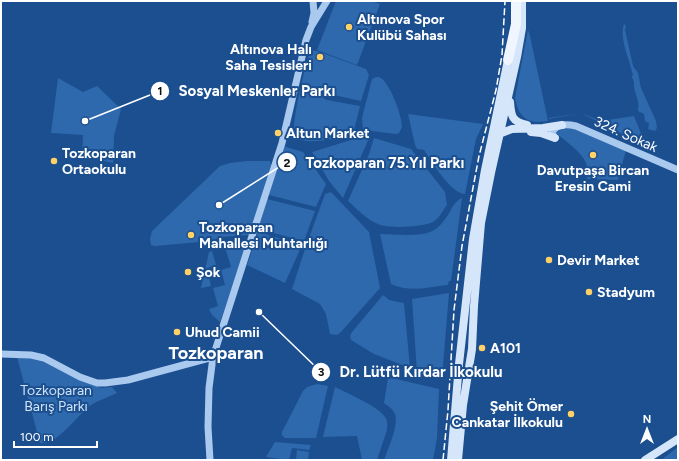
<svg xmlns="http://www.w3.org/2000/svg" width="679" height="461" font-family="Figtree,sans-serif">
  <style>
    .green { fill: #2e69ad }
    .lines { fill: none; stroke-linecap: round; stroke-linejoin: round }
    .tertiary { stroke: #a9c9ee; stroke-width: 7 }
    .secondary { stroke: #d6e6fa; stroke-width: 8 }
    .primary { stroke: #f0f6ff; stroke-width: 10 }
    .rail { stroke: #fff; stroke-width: 1.5; stroke-dasharray: 7 3; stroke-linecap: butt }
    .poi-dot { fill: #ffd166; stroke: #1b4f8f; stroke-width: 1.5 }
    .labels { text-anchor: middle; stroke-width: 4; stroke-linejoin: round; paint-order: stroke }
    .poi-label { font-size: 14px; font-weight: bold; fill: #fff; stroke: #1b4f8f; text-anchor: start }
    .street-label { font-size: 14px; fill: #fff; stroke: #1b4f8f }
    .park-label { font-size: 14px; fill: #cfe3fa; stroke: #1b4f8f }
    .district-label { font-size: 18px; font-weight: bold; fill: #fff; stroke: #1b4f8f }
    .leader { fill: none; stroke: #fff; stroke-width: 1.5 }
    .callout-dot { fill: #fff; stroke: #1b4f8f; stroke-width: 1.5 }
    .mark-label { font-size: 12px; text-anchor: middle; font-weight: bold; fill: #111 }
    .callout-label { font-size: 15px; text-anchor: middle; font-weight: bold; fill: #fff; stroke: #1b4f8f; stroke-width: 4; stroke-linejoin: round; paint-order: stroke }
  </style>
  <rect width="100%" height="100%" fill="#1b4f8f"/>
  <!-- green -->
  <path class="green" d="M336 1H371L380 4 357 65 317 50Z
    M624 24 626 26 625 30 633 66 638 73 641 88 656 121 657 128 655 131 648 129 649 123 645 121 644 114 638 111C638 108 639 105 638 102 637 96 633 88 634 82L632 77 633 74 632 72C629 57 619 39 624 24Z
    M528 30 530 36 548 121C527 124 519 118 515 98Z
    M310 50 317 51 366 69 369 75 361 101 325 93 323 94V98L327 100 360 106 353 134C339 137 308 147 296 137 288 130 307 62 310 50Z
    M376 77C379 77 380 77 382 79 391 86 402 116 402 127L399 133 396 134 363 130 362 118 372 79Z
    M58 78 83 92 97 86 121 109 114 136 113 163 82 156 83 135 51 133Z
    M581 113 601 121 634 116 646 146 581 113 549 119V118Z
    M408 114 483 124 476 139 465 194C451 194 432 162 424 150L417 149 415 145Z
    M565 128H576L626 150 618 180 587 179C587 175 588 168 586 163 582 152 564 140 555 132Z
    M369 138 343 198 329 181 312 152 351 140Z
    M374 138 411 149 445 192 447 205C443 210 439 219 433 222 424 227 387 229 378 224 367 220 357 209 348 201L369 154Z
    M283 146 303 152 326 184 316 207 269 195Z
    M247 161H270L271 165 249 235 222 237 211 241 155 246 151 245 150 239 152 231 220 166 230 163Z
    M331 192 369 232 380 288 341 332 337 335 330 334 326 314 320 304 292 289 305 249 325 194Z
    M462 198 451 281H449L448 285C428 287 410 293 391 284L380 234C395 234 417 237 430 232 438 229 444 221 448 215 452 208 455 201 462 198Z
    M267 199 315 211 304 241 258 229Z
    M258 232 302 245 285 283 247 265Z
    M248 242 220 322 212 315 209 309 218 306 213 288 225 285 221 270 231 267 225 247Z
    M212 251 216 265 207 268 211 286 201 288 209 252Z
    M449 293 442 378 431 377 417 372 412 299Z
    M383 295 389 300 404 303 410 368 374 354 351 340 350 336 352 332Z
    M16 353 31 355 101 388 112 387 117 393C109 397 99 400 91 405 79 413 56 447 40 443Z
    M388 378 396 379 439 389 437 438 433 460H384C388 449 399 425 395 414 393 409 388 406 384 403Z
    M317 384 328 386 316 438H285L282 435V432L303 391 307 387Z
    M335 387C347 393 378 406 385 417 388 421 387 426 387 430L377 460H362L357 436 323 437Z
    M275 442 311 445 309 450 292 448 289 460 266 457Z
    M678 447V460H661Z
    M297 450 309 452 308 460H296Z"/>
  <g class="lines">
    <!-- tertiary -->
    <path class="tertiary" d="M312 22 314 13 313 1
      M555 138 552 133C556 123 567 124 576 126L678 170
      M1 354 31 355 44 358 80 377 97 383H105L128 380 213 357
      M210 460 208 427 209 388 213 357 282 143 306 40 311 27 327 1"/>
    <!-- secondary -->
    <path class="secondary" d="M510 102C511 116 512 122 527 125
      M531 132 541 133 555 138
      M499 134 512 129 543 128 562 125
      M451 460 459 364 473 239 485 170 508 60
      M458 460 463 405 472 349 474 306 481 223 491 173 517 57 522 28V1
      M645 460 678 439"/>
    <!-- primary -->
    <path class="primary" d="M508 60 516 24V1"/>
    <!-- rail -->
    <path class="rail" d="M443 460 448 410 454 310 462 246 479 156 496 90 502 55 505 1"/>
  </g>
  <!-- markers -->
  <g class="poi-dot">
    <circle cx="349" cy="27" r="4"/>
    <circle cx="320" cy="57" r="4"/>
    <circle cx="278" cy="133" r="4"/>
    <circle cx="593" cy="155" r="4"/>
    <circle cx="54" cy="161" r="4"/>
    <circle cx="191" cy="235" r="4"/>
    <circle cx="549" cy="260" r="4"/>
    <circle cx="188" cy="272" r="4"/>
    <circle cx="589" cy="292" r="4"/>
    <circle cx="177" cy="332" r="4"/>
    <circle cx="482" cy="348" r="4"/>
    <circle cx="571" cy="414" r="4"/>
  </g>
  <g class="labels">
    <!-- poi labels -->
    <g class="poi-label">
      <text x="357" y="24">Altınova Spor<tspan x="357" dy="16">Kulübü Sahası</tspan></text>
      <text x="312" y="54" text-anchor="end">Altınova Halı<tspan x="312" dy="16">Saha Tesisleri</tspan></text>
      <text x="286" y="138">Altun Market</text>
      <text x="62" y="158">Tozkoparan<tspan x="62" dy="16">Ortaokulu</tspan></text>
      <text x="593" y="175" text-anchor="middle">Davutpaşa Bircan<tspan x="593" dy="16">Eresin Cami</tspan></text>
      <text x="199" y="232">Tozkoparan<tspan x="199" dy="16">Mahallesi Muhtarlığı</tspan></text>
      <text x="557" y="265">Devir Market</text>
      <text x="196" y="277">Şok</text>
      <text x="597" y="297">Stadyum</text>
      <text x="185" y="337">Uhud Camii</text>
      <text x="490" y="353">A101</text>
      <text x="563" y="411" text-anchor="end">Şehit Ömer<tspan x="563" dy="16">Cankatar İlkokulu</tspan></text>
    </g>
    <!-- street labels -->
    <g class="street-label">
      <text transform="translate(626 134) rotate(24)" y="5">324. Sokak</text>
    </g>
    <!-- park labels -->
    <g class="park-label">
      <text x="56" y="395">Tozkoparan<tspan x="56" dy="16">Barış Parkı</tspan></text>
    </g>
    <!-- district labels -->
    <g class="district-label">
      <text x="216" y="359">Tozkoparan</text>
    </g>
  </g>
  <!-- callouts -->
  <path class="leader" d="M85 121L160 91M219 205L287 162M259 312L321 372"/>
  <g class="callout-dot">
    <circle cx="85" cy="121" r="4"/>
    <circle cx="219" cy="205" r="4"/>
    <circle cx="259" cy="312" r="4"/>
    <circle cx="160" cy="91" r="10"/>
    <circle cx="287" cy="162" r="10"/>
    <circle cx="321" cy="372" r="10"/>
  </g>
  <g class="mark-label">
    <text x="160" y="95">1</text>
    <text x="287" y="167">2</text>
    <text x="321" y="376">3</text>
  </g>
  <g class="callout-label">
    <text x="257" y="96">Sosyal Meskenler Parkı</text>
    <text x="385" y="168">Tozkoparan 75.Yıl Parkı</text>
    <text x="421" y="377">Dr. Lütfü Kırdar İlkokulu</text>
  </g>
  <!-- border -->
  <rect width="679" height="461" fill="none" stroke="#ffffff" stroke-width="4"/>
  <!-- north arrow -->
  <g transform="translate(647 429)" stroke="#1b4f8f" stroke-width="3" paint-order="stroke">
  <path d="M0-3L7 15L0 10L-7 15Z" fill="#ffffff"/>
  <text y="-6" font-size="11" font-weight="bold" text-anchor="middle" fill="#ffffff">N</text>
  </g>
  <!-- scale -->
  <path d="M14 441v6h83v-6" fill="none" stroke="#ffffff" stroke-width="2"/>
  <text x="20" y="441" font-size="12" fill="#ffffff" stroke="#1b4f8f" stroke-width="3" paint-order="stroke">100 m</text>
</svg>
